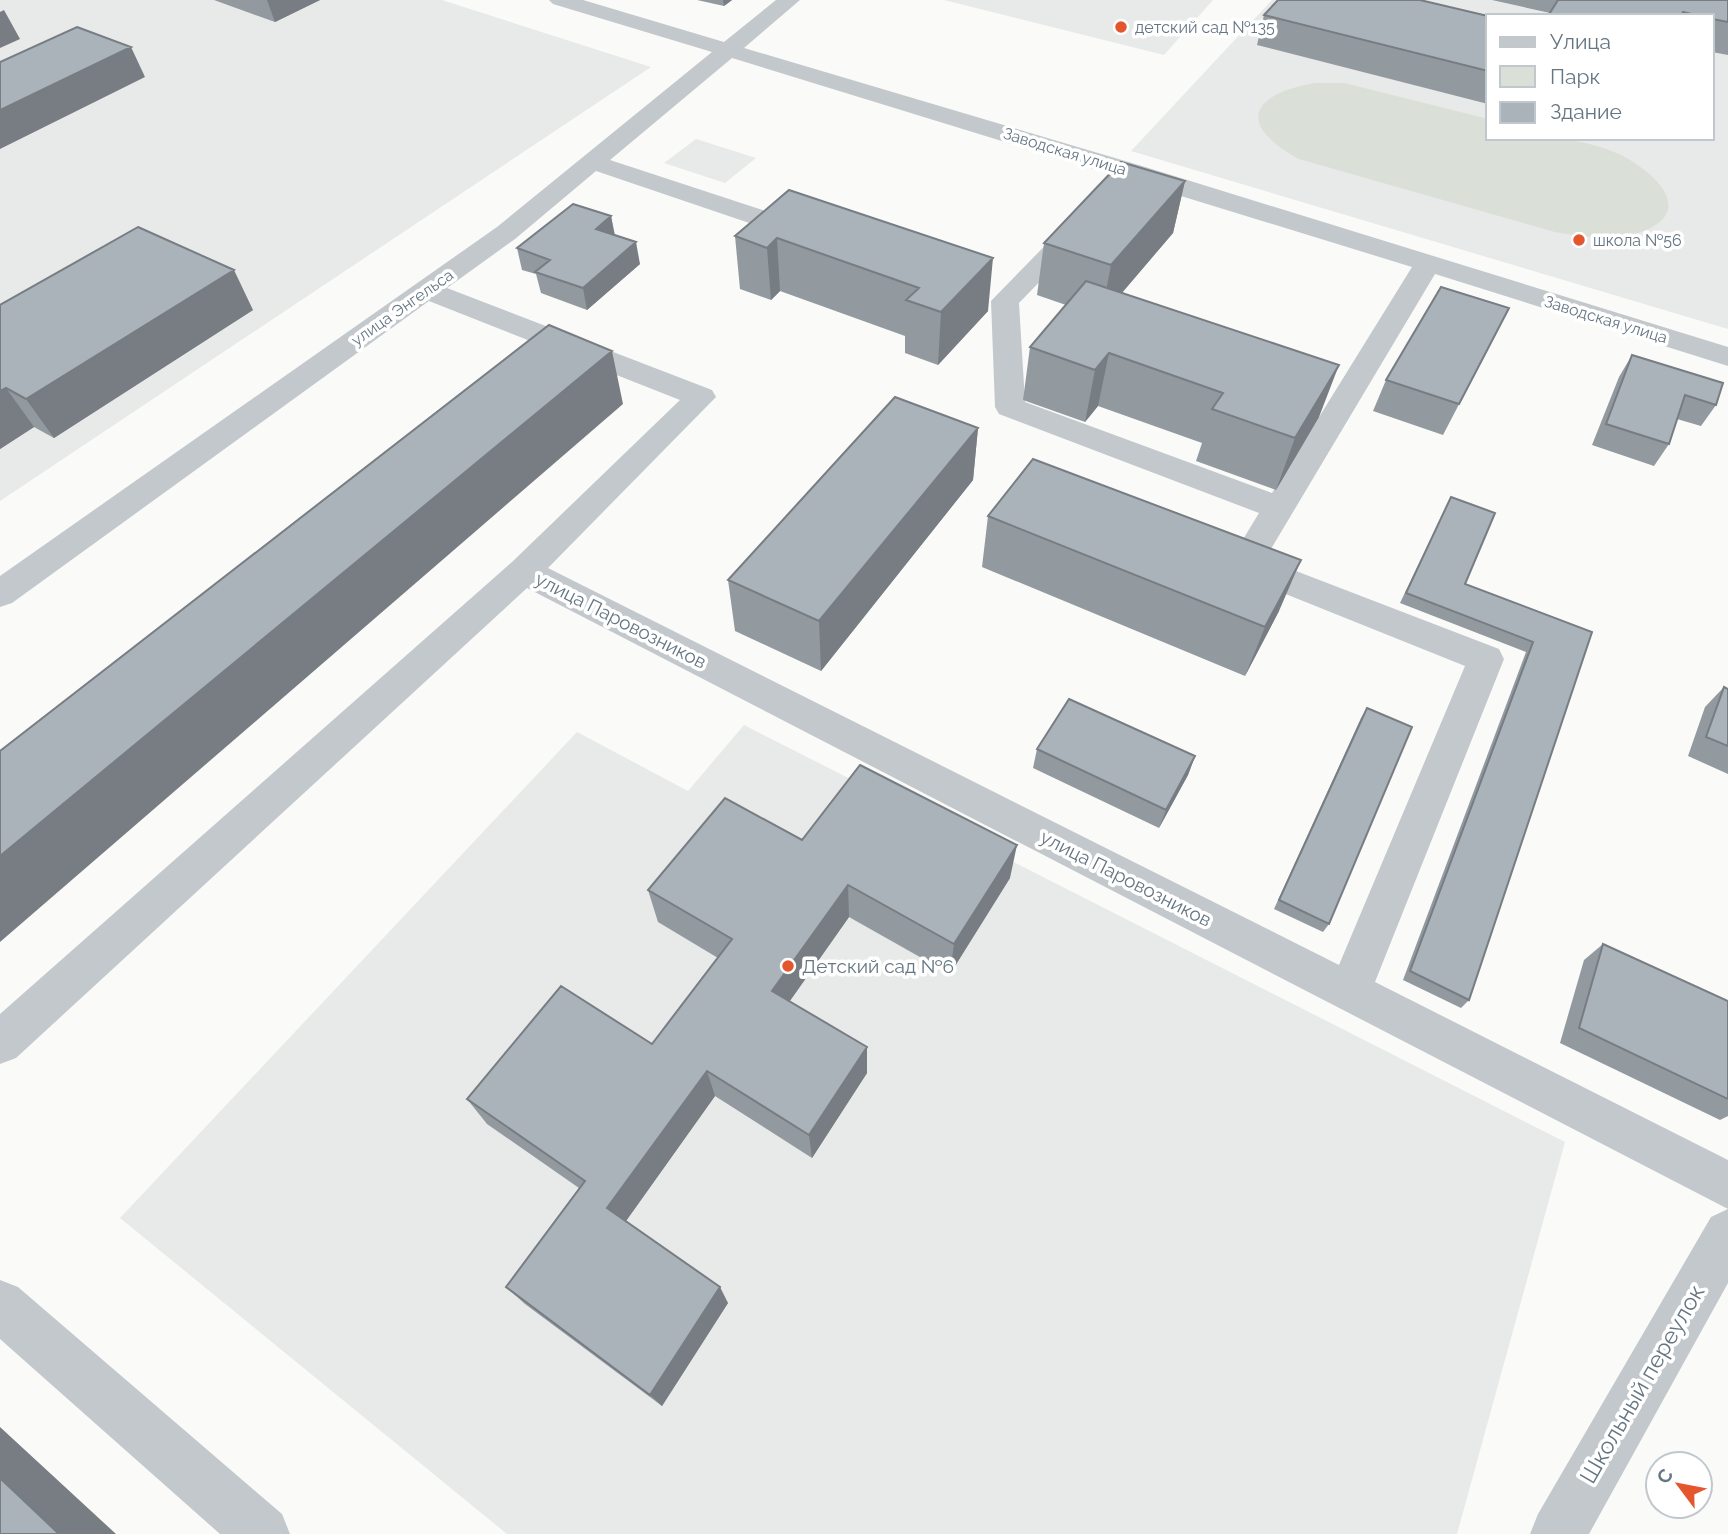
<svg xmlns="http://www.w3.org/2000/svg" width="1728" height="1534" font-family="Raleway,sans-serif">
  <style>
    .built { fill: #e8e9e9; fill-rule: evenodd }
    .green { fill: #dadfd7 }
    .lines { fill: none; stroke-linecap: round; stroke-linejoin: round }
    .minor { fill: #c3c8cc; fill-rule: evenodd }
    .wall { fill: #929a9f }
    .shaded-wall { fill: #777d82 }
    .building { fill: #aab3b9; stroke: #777d82; stroke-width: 2 }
    .poi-dot { fill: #e4572e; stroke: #fff; stroke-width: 2.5 }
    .labels { text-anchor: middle; stroke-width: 7; stroke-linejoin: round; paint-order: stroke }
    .far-poi-label { font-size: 16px; fill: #657683; stroke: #fff; text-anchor: start }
    .far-street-label { font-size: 16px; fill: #657683; stroke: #fff }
    .street-label { font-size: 19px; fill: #657683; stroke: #fff }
    .poi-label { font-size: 19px; fill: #657683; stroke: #fff; text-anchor: start }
    .near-street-label { font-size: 23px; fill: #657683; stroke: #fff }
  </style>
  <rect width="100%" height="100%" fill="#fafaf8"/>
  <!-- built -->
  <path class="built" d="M0 0H442L651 67 0 501Z
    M944 0H1213L1164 55Z
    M1272 0H1728V329L1131 151ZM1488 16H1712V138H1488Z
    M696 139 756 158 725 183 664 163Z
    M744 725 1565 1142 1457 1534H507L120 1218 577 732 688 791Z"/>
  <!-- green -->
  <path class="green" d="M1315 83H1344L1488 119V138C1534 138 1578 135 1621 155 1649 169 1697 208 1646 230 1618 243 1584 237 1555 232L1299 159C1235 124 1251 94 1315 83Z"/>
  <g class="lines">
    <!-- minor -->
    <path class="minor" d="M549 0H583L724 42 776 0H800L744 48 1142 166 1728 347V366L1435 274 1265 559 1499 649 1504 659 1375 982 1728 1160V1209L527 588 16 1058 0 1064V1014L512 562 680 400 429 301 12 603 0 607V576L497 227 712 52 553 4ZM732 58 1412 267 1272 493 1025 402 1019 303 1088 232 1092 226 1088 220H1070L991 301 995 407 999 414 1259 513 1228 564 1233 573 1465 666 1339 965 548 568 716 397 712 390 447 288 515 239 596 171 799 240H817L821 234 817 228 610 160Z
      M1728 1209V1283L1589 1534H1530L1538 1514 1711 1217Z
      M0 1280 18 1287 282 1514 290 1534H220L0 1339Z"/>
  </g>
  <!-- wall -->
  <path class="wall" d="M214 0H320L275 22Z
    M697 0H732L724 6Z
    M1492 0H1728V55L1712 52V16H1548L1550 13Z
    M1264 15 1488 16V104L1257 45Z
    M1185 181 1173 233 1122 293 1319 417 1276 490 1196 461 1202 443 1098 406 1085 422 1023 400 1030 347 1066 305 1037 295 1044 243Z
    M789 190 988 311 938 365 905 353V336L780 291 771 300 740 289 735 236Z
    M611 216 615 235 640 264 587 310 541 293 536 274 522 270 517 248Z
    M0 305 253 310 54 438 34 427 0 449Z
    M1493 339 1443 435 1373 411 1386 380Z
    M1632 355 1716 405 1701 426 1677 419 1669 444 1654 466 1592 445 1619 377Z
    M978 428 973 480 821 671 735 631 728 580Z
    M1451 497 1465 584 1592 632 1469 1000 1461 1008 1403 980 1526 652 1400 603Z
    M988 516 1279 611 1245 676 982 567Z
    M1724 687 1728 689V774L1688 756 1705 707Z
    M1367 708 1329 924 1323 932 1274 909 1361 718Z
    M1037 749 1195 756 1188 775 1159 828 1033 768Z
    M802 840 1010 878 950 974 849 917 790 1001 867 1047V1073L812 1158 715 1096 626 1221 728 1303 662 1406 525 1304 506 1287 579 1188 487 1124 467 1099 652 1044 718 958 658 922 648 890Z
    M1603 944 1728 1099V1116L1720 1120 1560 1043 1584 960Z"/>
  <!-- shaded-wall -->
  <path class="shaded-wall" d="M267 0H320L275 22Z
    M723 0H732L724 6Z
    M4 10 20 39 0 48V12Z
    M131 47 145 77 0 149V110Z
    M1185 181 1173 233 1101 317 1111 265Z
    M611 216 615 238 596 229Z
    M777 238 780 291 771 300 767 248Z
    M636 242 640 264 587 310 583 288Z
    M993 258 988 311 938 365 941 312Z
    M234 270 253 310 54 438 26 399Z
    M612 351 623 404 0 942V856Z
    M1109 353 1098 406 1085 422 1095 370Z
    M1339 365 1319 417 1276 490 1295 438Z
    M6 388 34 427 0 449V391Z
    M978 428 973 480 821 671 819 621Z
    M1301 560 1279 611 1245 676 1265 627Z
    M1195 756 1188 775 1159 828 1166 810Z
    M1017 845 1010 878 950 974 954 944Z
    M848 885 849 917 777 1019 772 991Z
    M867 1047V1073L812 1158 809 1135Z
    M707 1071 715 1096 621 1228 607 1208Z
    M720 1287 728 1303 662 1406 650 1395Z
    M0 1427 116 1534H59L0 1478Z"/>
  <!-- building -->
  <path class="building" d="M1278 0H1420L1488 16V71L1264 15Z
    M1558 0H1728V22L1712 19V16H1699L1683 12 1681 16H1548Z
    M77 27 131 47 0 110V62Z
    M1121 162 1185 181 1111 265 1044 243Z
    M789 190 993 258 941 312 906 300 919 288 777 238 767 248 735 236Z
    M573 204 611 216 596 229 636 242 583 288 535 272 550 260 517 248Z
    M138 227 234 270 26 399 6 388 0 391V305Z
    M1086 281 1339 365 1295 438 1212 409 1223 393 1109 353 1095 370 1030 347Z
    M1441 287 1509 308 1459 404 1386 380Z
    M549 325 612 351 0 856V751Z
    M1632 355 1723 383 1716 405 1685 395 1669 444 1606 424Z
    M895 397 978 428 819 621 728 580Z
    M1033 459 1301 560 1265 627 988 516Z
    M1451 497 1495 513 1465 584 1592 632 1469 1000 1410 971 1533 642 1406 593Z
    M1724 687 1728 689V746L1706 737Z
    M1069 699 1195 756 1166 810 1037 749Z
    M1367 708 1412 727 1329 924 1279 900Z
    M860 765 1017 845 954 944 848 885 772 991 867 1047 809 1135 707 1071 607 1208 720 1287 650 1395 506 1287 585 1181 467 1099 561 986 652 1044 732 939 648 890 725 798 802 840Z
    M1603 944 1728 1001V1099L1579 1028Z
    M0 1478 59 1534H0Z"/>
  <!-- markers -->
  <g class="poi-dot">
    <circle cx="1121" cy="27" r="7"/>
    <circle cx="1579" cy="240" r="7"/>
    <circle cx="788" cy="966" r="7"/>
  </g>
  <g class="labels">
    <!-- far-poi labels -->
    <g class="far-poi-label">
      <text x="1135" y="33">детский сад №135</text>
      <text x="1593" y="246">школа №56</text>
    </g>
    <!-- far-street labels -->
    <g class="far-street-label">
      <text transform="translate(1065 151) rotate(17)" y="6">Заводская улица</text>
      <text transform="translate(402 307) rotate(-35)" y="6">улица Энгельса</text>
      <text transform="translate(1606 319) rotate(17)" y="6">Заводская улица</text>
    </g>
    <!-- street labels -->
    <g class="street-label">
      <text transform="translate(621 620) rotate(27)" y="7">улица Паровозников</text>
      <text transform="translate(1126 878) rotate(27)" y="7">улица Паровозников</text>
    </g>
    <!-- poi labels -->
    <g class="poi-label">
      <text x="802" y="973">Детский сад №6</text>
    </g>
    <!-- near-street labels -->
    <g class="near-street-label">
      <text transform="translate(1642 1384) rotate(-60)" y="8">Школьный переулок</text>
    </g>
  </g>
  <!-- legend -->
  <rect x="1486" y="14" width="228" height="126" fill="#ffffff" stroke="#c1c8cd" stroke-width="2"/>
  <rect x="1500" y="37" width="35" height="10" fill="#c3c8cc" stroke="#c1c8cd" stroke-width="2"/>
  <text x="1550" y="49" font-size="21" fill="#657683">Улица</text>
  <rect x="1500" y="66" width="35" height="21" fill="#dadfd7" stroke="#c1c8cd" stroke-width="2"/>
  <text x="1550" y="84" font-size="21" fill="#657683">Парк</text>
  <rect x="1500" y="102" width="35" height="21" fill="#aab3b9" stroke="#c1c8cd" stroke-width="2"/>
  <text x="1550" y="119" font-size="21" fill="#657683">Здание</text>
  <!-- north arrow -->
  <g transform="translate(1679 1485) rotate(302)"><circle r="33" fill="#ffffff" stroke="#c1c8cd" stroke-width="2"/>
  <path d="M0-5L12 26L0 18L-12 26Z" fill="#e4572e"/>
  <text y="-10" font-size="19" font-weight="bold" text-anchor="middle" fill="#657683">С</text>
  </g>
</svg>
